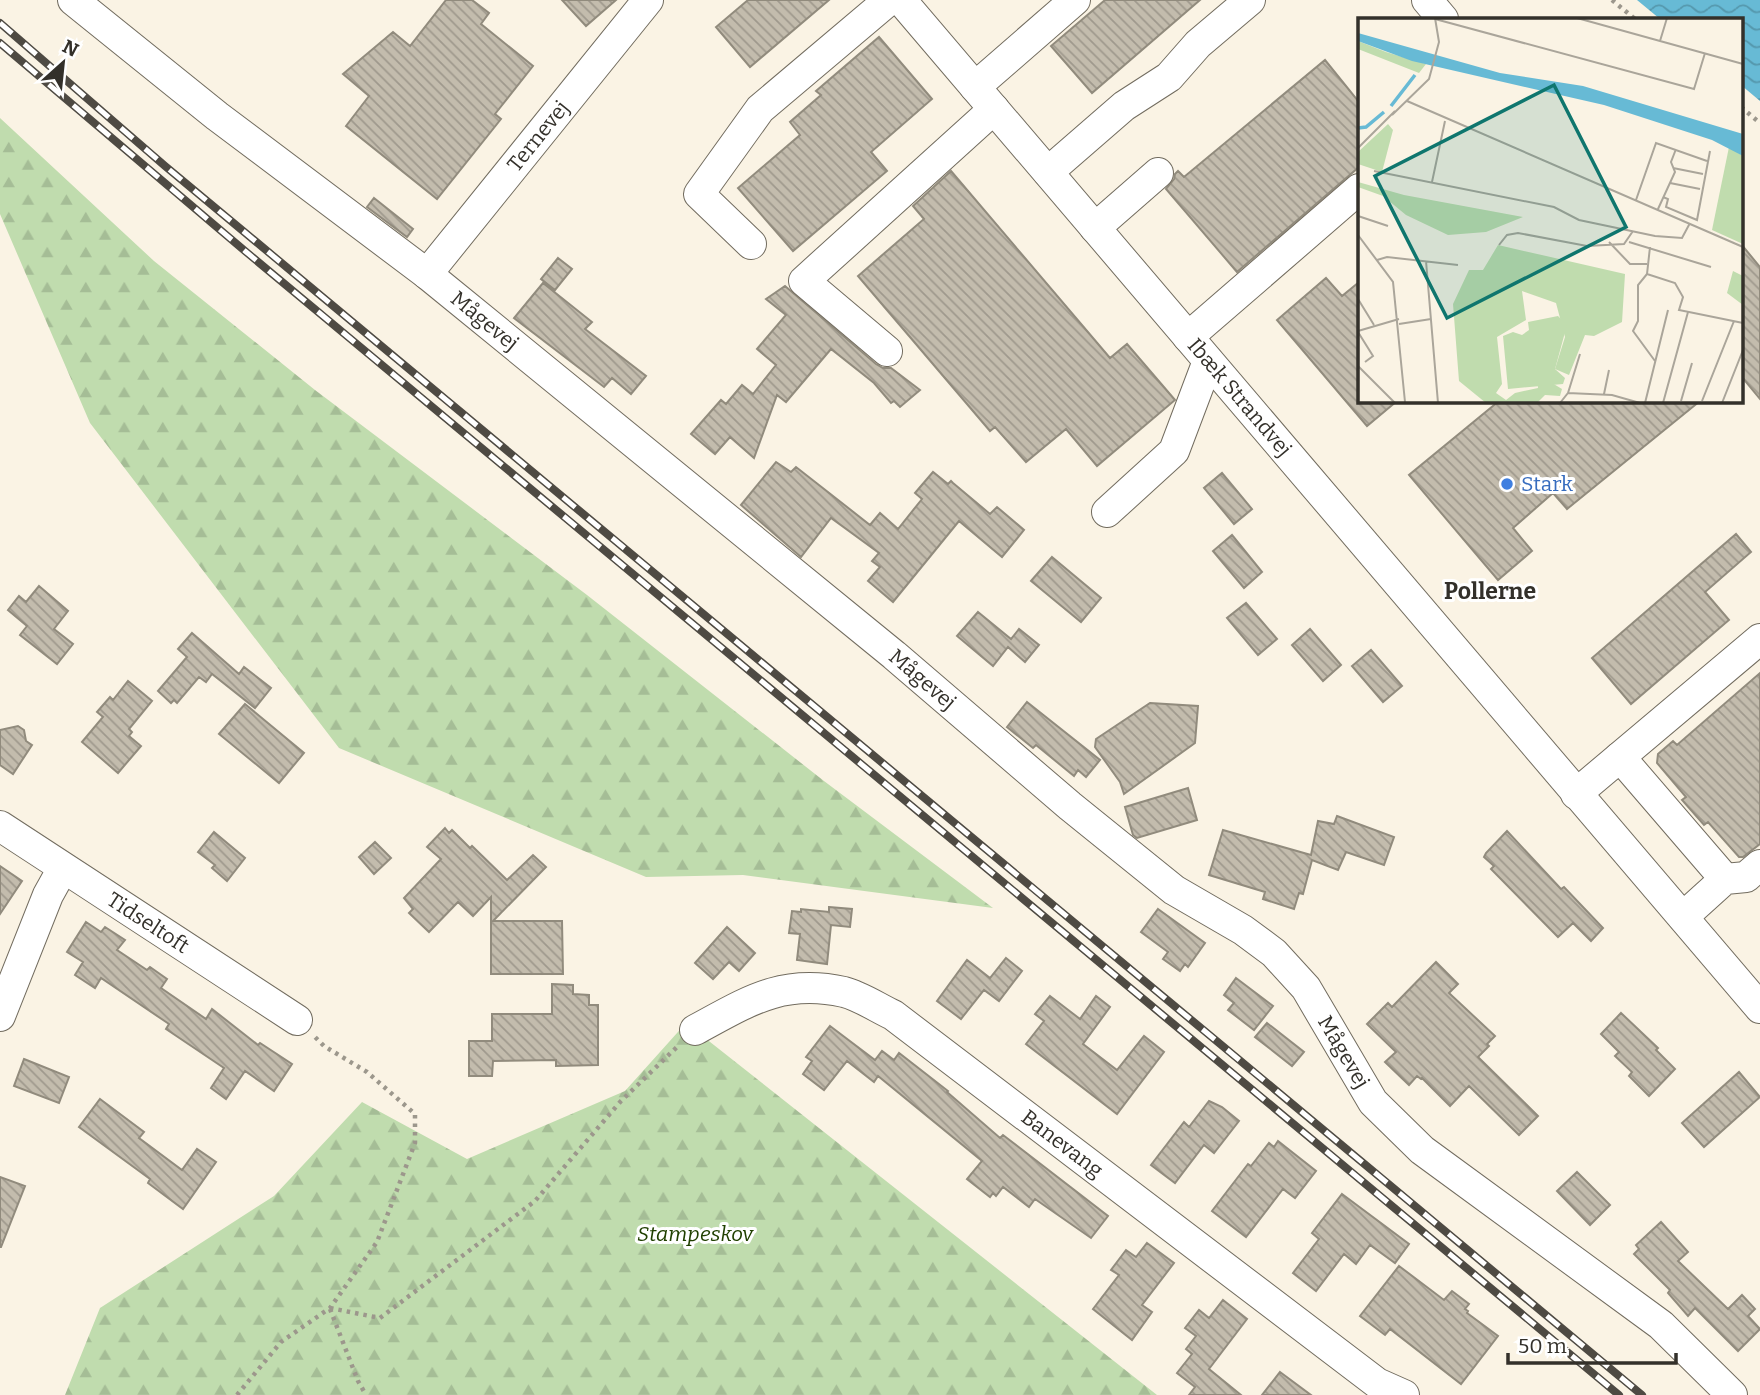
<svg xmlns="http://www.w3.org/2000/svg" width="1760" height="1395" font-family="Bitter,serif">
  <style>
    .forest { fill: url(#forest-firs) }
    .water { fill: url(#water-waves) }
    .building { fill: url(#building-back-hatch); stroke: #918b7d; stroke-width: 2 }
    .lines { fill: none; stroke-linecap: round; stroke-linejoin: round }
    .minor-casing { stroke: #726c5f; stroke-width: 32 }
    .path { stroke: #9c978c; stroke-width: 4.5; stroke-dasharray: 3.5 5; stroke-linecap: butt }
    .minor { stroke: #fff; stroke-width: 30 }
    .rail-casing { stroke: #4e4a43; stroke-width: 8 }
    .rail { stroke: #fff; stroke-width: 5; stroke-dasharray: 16; stroke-linecap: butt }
    .shop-dot { fill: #3f7fe0; stroke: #fff; stroke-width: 2.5 }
    .labels { text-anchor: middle; stroke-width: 6; stroke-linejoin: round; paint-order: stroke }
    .street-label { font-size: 21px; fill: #33302a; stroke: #fff }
    .shop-label { font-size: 21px; fill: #366cbe; stroke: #fff; text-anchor: start }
    .park-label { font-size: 21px; font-style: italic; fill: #204000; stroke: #fff }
    .neighbourhood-label { font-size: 23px; font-weight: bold; fill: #33302a; stroke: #fff }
    .inset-river { fill: none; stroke: #67bad5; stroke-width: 3.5 }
    .inset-road { fill: none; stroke: #aaa59a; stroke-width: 2 }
    .view { fill: #0f766e; fill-opacity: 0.15; stroke: #0f766e; stroke-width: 3.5 }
    .inset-edge { fill: none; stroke: #33302a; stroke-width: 3.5 }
  </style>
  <defs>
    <pattern id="forest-firs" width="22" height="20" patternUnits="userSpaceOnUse" patternTransform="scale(1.75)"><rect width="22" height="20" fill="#c0dcae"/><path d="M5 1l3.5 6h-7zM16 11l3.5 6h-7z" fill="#a5bd96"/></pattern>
    <pattern id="water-waves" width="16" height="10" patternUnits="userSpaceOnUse" patternTransform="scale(1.75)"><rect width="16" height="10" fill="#67bad5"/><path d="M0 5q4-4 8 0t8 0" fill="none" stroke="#5598ad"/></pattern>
    <pattern id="building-back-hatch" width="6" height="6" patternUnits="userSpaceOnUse" patternTransform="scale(1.75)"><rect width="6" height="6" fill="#c3bcad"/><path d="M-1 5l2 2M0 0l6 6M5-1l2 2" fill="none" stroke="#9f998d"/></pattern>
  </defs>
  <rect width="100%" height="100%" fill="#faf3e4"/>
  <!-- forest -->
  <path class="forest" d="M0 118 154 261 315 390 587 595 824 781 993 908 743 875 646 877 339 748 90 423 0 214Z
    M686 1023 1157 1395H65L100 1308 274 1196 362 1102 467 1159 625 1091Z"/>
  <!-- water -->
  <path class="water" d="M1637 0H1760V101L1741 85V19H1660Z"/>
  <!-- building -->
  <path class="building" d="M446 0H472L489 13 481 24 533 66 495 114 501 119 437 199 346 126 369 96 343 74 393 32 410 46Z
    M562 0H616L586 26Z
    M748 0H829L750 67 716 27Z
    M1105 0H1200L1092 93 1051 46Z
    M879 37 932 99 871 152 887 171 793 251 738 188 800 135 790 122 821 95 816 91Z
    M1325 60 1359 102V167L1237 272 1166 189 1174 179 1175 174 1178 171 1184 177Z
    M951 171 1110 358 1127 344 1175 400 1097 466 1066 429 1026 462 995 427 990 431 858 276 924 219 913 206Z
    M374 198 413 229 407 237 367 207Z
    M1741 244 1760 267V399L1741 376Z
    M558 258 572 269 555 290 541 279Z
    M1326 278 1342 296 1359 282V401H1397L1367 426 1277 320Z
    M543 283 592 322 585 329 646 376 631 394 612 378 604 387 514 318Z
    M785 286 876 364 883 368H891L920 390 900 407 894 401 891 403 874 383 831 349 786 402 777 395 754 458 730 437 715 454 691 434 721 400 726 404 742 385 753 394 776 365 757 349 786 315 766 299Z
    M1499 401H1700L1567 509 1553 493 1513 528 1532 551 1498 580 1409 475Z
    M776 462 791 472 796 467 870 525 880 513 898 529 922 499 915 493 933 472 948 484 951 481 953 483 990 514 997 507 1024 530 1002 557 959 521 893 602 868 581 880 567 872 561 879 553 831 518 801 557 741 505Z
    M1222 473 1252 509 1234 524 1204 488Z
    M1736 534 1751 552 1705 592 1729 620 1631 704 1592 658Z
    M1232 535 1262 572 1244 588 1213 551Z
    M1052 557 1101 598 1081 622 1031 581Z
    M39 586 68 611 54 629 73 644 57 664 20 635 27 626 8 610 19 596 26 602Z
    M1246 603 1277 639 1258 655 1227 618Z
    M978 612 1011 639 1019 629 1039 645 1025 662 1008 647 993 666 957 636Z
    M1310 629 1341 665 1323 681 1292 645Z
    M192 633 239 674 244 667 271 688 255 708 212 674 206 682 199 677 177 703 174 700 171 703 158 691 187 657 178 649Z
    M1371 650 1402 686 1383 702 1352 666Z
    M1760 673V844L1743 857H1739L1708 822 1704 825 1682 800 1686 797 1657 763 1658 754 1673 741 1677 745Z
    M128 681 152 701 129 729 132 732 129 736 141 746 118 773 82 742 103 717 97 712 110 697 113 700Z
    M1027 702 1100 760 1086 777 1078 770 1074 776 1036 745 1033 748 1007 727Z
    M1150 703 1198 706 1195 743 1124 794 1120 782 1095 747 1096 739Z
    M245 704 304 753 279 783 219 734Z
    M18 726 24 730 26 741 32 745 13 774 0 765V730Z
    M1188 788 1197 820 1137 838 1133 835 1125 807Z
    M1337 816 1394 837 1384 865 1346 852 1338 870 1312 860 1303 894 1299 893 1294 909 1263 899 1265 892 1209 875 1223 830 1311 855 1318 821 1334 824Z
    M445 828 449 833 452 830 470 848 472 846 507 880 533 855 546 867 493 921H562L563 974H491V897L473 916 458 902 429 932 409 913 413 909 404 898 441 859 427 847Z
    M1507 831 1561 889 1564 887 1603 928 1591 941 1573 923 1558 937 1491 869 1494 866 1484 857 1486 853Z
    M214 832 245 858 227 881 212 868 215 865 198 852Z
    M375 842 391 858 374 874 359 857Z
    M0 866 22 881 0 914Z
    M829 907 852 909 850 927 831 925 827 964 797 960 800 934 789 933 792 911 801 912V909L829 912Z
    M1158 909 1205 943 1188 967 1185 964 1180 971 1163 959 1168 952 1141 932Z
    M86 922 101 932 105 927 125 940 117 950 147 970 150 967 167 979 161 988 206 1019 212 1009 258 1045 260 1043 292 1064 274 1091 245 1071 226 1099 211 1088 224 1068 166 1029 169 1024 101 978 95 988 75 975 83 962 67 952Z
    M727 927 755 953 739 971 729 962 713 979 695 963Z
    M1006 958 1022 971 999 1001 984 990 961 1019 937 1001 967 960 990 978Z
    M1436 962 1458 984 1449 993 1495 1036 1487 1044 1489 1046 1478 1057 1538 1116 1519 1135 1469 1086 1450 1106 1422 1078 1421 1079 1417 1076 1409 1085 1385 1062 1396 1052 1367 1024 1388 1003 1392 1007Z
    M1236 978 1273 1006 1254 1030 1228 1010 1234 1003 1224 995Z
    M552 984 573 985V994L589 995V1005H598V1065L556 1066V1060L493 1061 492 1076H469V1041H492V1014H552Z
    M1050 996 1080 1019 1096 996 1110 1007 1083 1044 1117 1070 1144 1036 1164 1052 1117 1114 1026 1044 1044 1021 1035 1014Z
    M1621 1013 1658 1048 1656 1050 1675 1069 1649 1096 1629 1076 1632 1072 1615 1056 1619 1052 1601 1034Z
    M1267 1023 1304 1052 1292 1066 1255 1037Z
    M830 1026 875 1060 882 1051 894 1060 899 1053 948 1091 947 1092 1000 1138 1003 1135 1108 1216 1091 1238 1035 1199 1029 1207 1003 1187 996 1196 993 1193 990 1197 967 1179 982 1161 878 1076 874 1082 847 1061 824 1090 803 1074 812 1061 806 1057Z
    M24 1059 69 1077 59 1103 14 1086Z
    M1739 1072 1760 1097 1704 1147 1682 1123Z
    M100 1099 144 1132 139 1138 182 1170 197 1149 216 1162 183 1209 148 1183 150 1179 79 1127Z
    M1209 1101 1222 1107 1239 1121 1214 1153 1204 1145 1175 1183 1151 1165 1184 1122 1189 1127Z
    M1278 1141 1316 1171 1295 1198 1283 1189 1246 1237 1212 1211 1248 1164 1251 1166 1269 1143 1274 1147Z
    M1577 1172 1610 1205 1590 1225 1557 1191Z
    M0 1177 25 1186 1 1247H0Z
    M1342 1194 1409 1244 1395 1263 1370 1245 1356 1264 1344 1254 1316 1291 1293 1273 1319 1239 1312 1233Z
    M1661 1222 1688 1252 1678 1261 1728 1309 1742 1295 1755 1309 1748 1316 1760 1329 1738 1351 1695 1308 1688 1316 1668 1293 1670 1290 1634 1254 1639 1249 1636 1245Z
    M1147 1243 1174 1263 1142 1305 1152 1312 1132 1340 1093 1309 1119 1275 1111 1270 1126 1250 1136 1257Z
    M1399 1266 1444 1300 1452 1291 1469 1304 1465 1309 1468 1311 1467 1313 1498 1336 1461 1384 1390 1329 1385 1335 1360 1316Z
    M1223 1300 1247 1319 1209 1369 1241 1395H1189L1195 1387 1177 1373 1192 1354 1186 1349 1196 1336 1185 1328 1199 1310 1209 1318Z
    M1280 1372 1311 1395H1262Z"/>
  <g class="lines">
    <!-- minor casing -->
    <g class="minor-casing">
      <g id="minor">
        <path id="s1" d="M73 0 217 116 427 274 894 655 1070 806 1174 890 1243 930 1274 953 1306 988 1373 1102 1422 1150 1661 1325 1732 1395"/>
        <path id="s2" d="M901 0 1760 1008"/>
        <path d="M1427 0 1443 19"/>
        <path d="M975 87 1075 0"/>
        <path d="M1048 172 1124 106 1169 77 1198 44 1250 0"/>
        <path d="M1095 228 1158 173"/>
        <path d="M751 244 699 194 760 109 889 0"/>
        <path id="s3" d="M427 274 648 0"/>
        <path d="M1188 337 1359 189"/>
        <path d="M887 351 804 281 994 109"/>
        <path d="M1107 512 1174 451 1208 361"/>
        <path d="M1620 757 1725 879"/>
        <path d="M1576 794 1760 639"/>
        <path id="s4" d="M0 826 297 1020"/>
        <path d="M1683 917 1725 879 1746 877 1760 865"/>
        <path d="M0 1016 48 895 63 868"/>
        <path id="s5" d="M695 1030C747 1002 782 978 844 992 860 996 878 1008 893 1015L1377 1383 1404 1395"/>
      </g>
    </g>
    <!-- path -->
    <path class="path" d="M1612 0 1635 19
      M1741 107 1760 123
      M330 1308 380 1318 535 1201 621 1101 679 1045
      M330 1309 358 1381 366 1395
      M237 1395 281 1342 330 1308 377 1242 415 1143V1114L367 1072 324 1046 313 1035"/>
    <!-- minor -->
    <use href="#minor" class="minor"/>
    <!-- rail casing -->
    <g class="rail-casing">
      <path id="rail" d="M0 23 165 166 1642 1395
        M0 43 245 251 1619 1395"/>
    </g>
    <!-- rail -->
    <use href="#rail" class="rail"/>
  </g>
  <!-- markers -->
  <circle class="shop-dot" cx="1507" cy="484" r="7"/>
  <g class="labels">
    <!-- street labels -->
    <g class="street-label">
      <text dy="7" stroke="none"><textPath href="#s3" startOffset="177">Ternevej</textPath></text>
      <text dy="7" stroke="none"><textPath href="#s1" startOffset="522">Mågevej</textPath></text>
      <text dy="7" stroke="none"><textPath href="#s2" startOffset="522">Ibæk Strandvej</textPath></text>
      <text dy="7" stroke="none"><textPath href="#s1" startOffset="1088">Mågevej</textPath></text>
      <text dy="7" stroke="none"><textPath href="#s4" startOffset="177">Tidseltoft</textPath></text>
      <text dy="7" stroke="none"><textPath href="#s1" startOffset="1656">Mågevej</textPath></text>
      <text dy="7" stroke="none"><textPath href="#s5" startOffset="425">Banevang</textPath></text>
    </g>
    <!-- shop labels -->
    <g class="shop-label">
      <text x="1521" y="491">Stark</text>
    </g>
    <!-- park labels -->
    <g class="park-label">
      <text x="695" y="1241">Stampeskov</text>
    </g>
    <!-- neighbourhood labels -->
    <g class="neighbourhood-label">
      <text x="1490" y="599">Pollerne</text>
    </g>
  </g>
  <!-- overview -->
  <g transform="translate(1358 18)">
    <rect width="385" height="385" fill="#faf3e4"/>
    <path d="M0 23 28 34 68 46 61 55 0 31ZM30 106 35 112 24 154 0 146V134ZM0 164 46 177 165 199 128 214 90 217 48 197 25 178 0 169ZM140 227 267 256 264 304 236 318 227 317 211 357 197 351 207 319 198 285 164 273 168 302 139 319 144 366 138 375 148 382 157 375 180 370 179 356 204 371 202 378 187 377 179 385H128L101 363 95 286 111 252H125ZM375 253 385 258V287L369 275Z" fill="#c0dcae"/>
    <path d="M371 129 385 138V226L354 212Z" fill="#c0dcae"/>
    <path d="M200 298 209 307 197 351 207 360 205 366 150 371 145 318 155 314 164 317 171 312 170 304Z" fill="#c0dcae"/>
    <path d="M0 15 142 55 225 68 385 116V138L354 122 246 87 54 43 0 23Z" fill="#67bad5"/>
    <path class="inset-river" d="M33 88 57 57M0 110 8 109 26 94"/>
    <path class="inset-road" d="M219 0 385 46M77 1 336 71 347 35M302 23 309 0M49 83 385 229M34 97 71 61 81 24 77 0M0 130 37 93M315 150 345 156M16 153 196 189 221 202 297 218 324 220 332 205M74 164 87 103M312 165 342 171M305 179 310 181 308 189 339 202 352 133M278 182 298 125 349 143M300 191 317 154 313 144 318 131M0 198 30 208M0 217 35 264 47 384M251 224 272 246H289M271 224 353 249M141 227 149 217 160 215 229 228 266 226 275 213M292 229 289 256 280 267V303L275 313 297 343M19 242 29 239 100 247M68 243 80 385M289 256 317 265 325 279 321 292 385 305M0 281 16 307M41 306 73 301M0 313 41 301M0 314 15 338 7 344M0 348 37 385M210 375 222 336M246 376 251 352M323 383 334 345M344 383 376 303M202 385 210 375 254 377 282 385M287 385 310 292M297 385H360M305 385 330 294M364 385 385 332"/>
    <path class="view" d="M196 67 268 209 89 300 17 158Z"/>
    <rect width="385" height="385" class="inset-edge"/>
  </g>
  <!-- north arrow -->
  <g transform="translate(63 63) rotate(27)" stroke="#ffffff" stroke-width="5" paint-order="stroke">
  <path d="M0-5L12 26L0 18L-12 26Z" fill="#33302a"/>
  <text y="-10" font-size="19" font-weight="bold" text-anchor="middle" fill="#33302a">N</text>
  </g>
  <!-- scale -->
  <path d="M1508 1353v10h168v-10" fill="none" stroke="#33302a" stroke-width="3.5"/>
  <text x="1518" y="1353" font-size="21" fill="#33302a" stroke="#ffffff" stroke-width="5" paint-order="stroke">50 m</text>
</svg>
